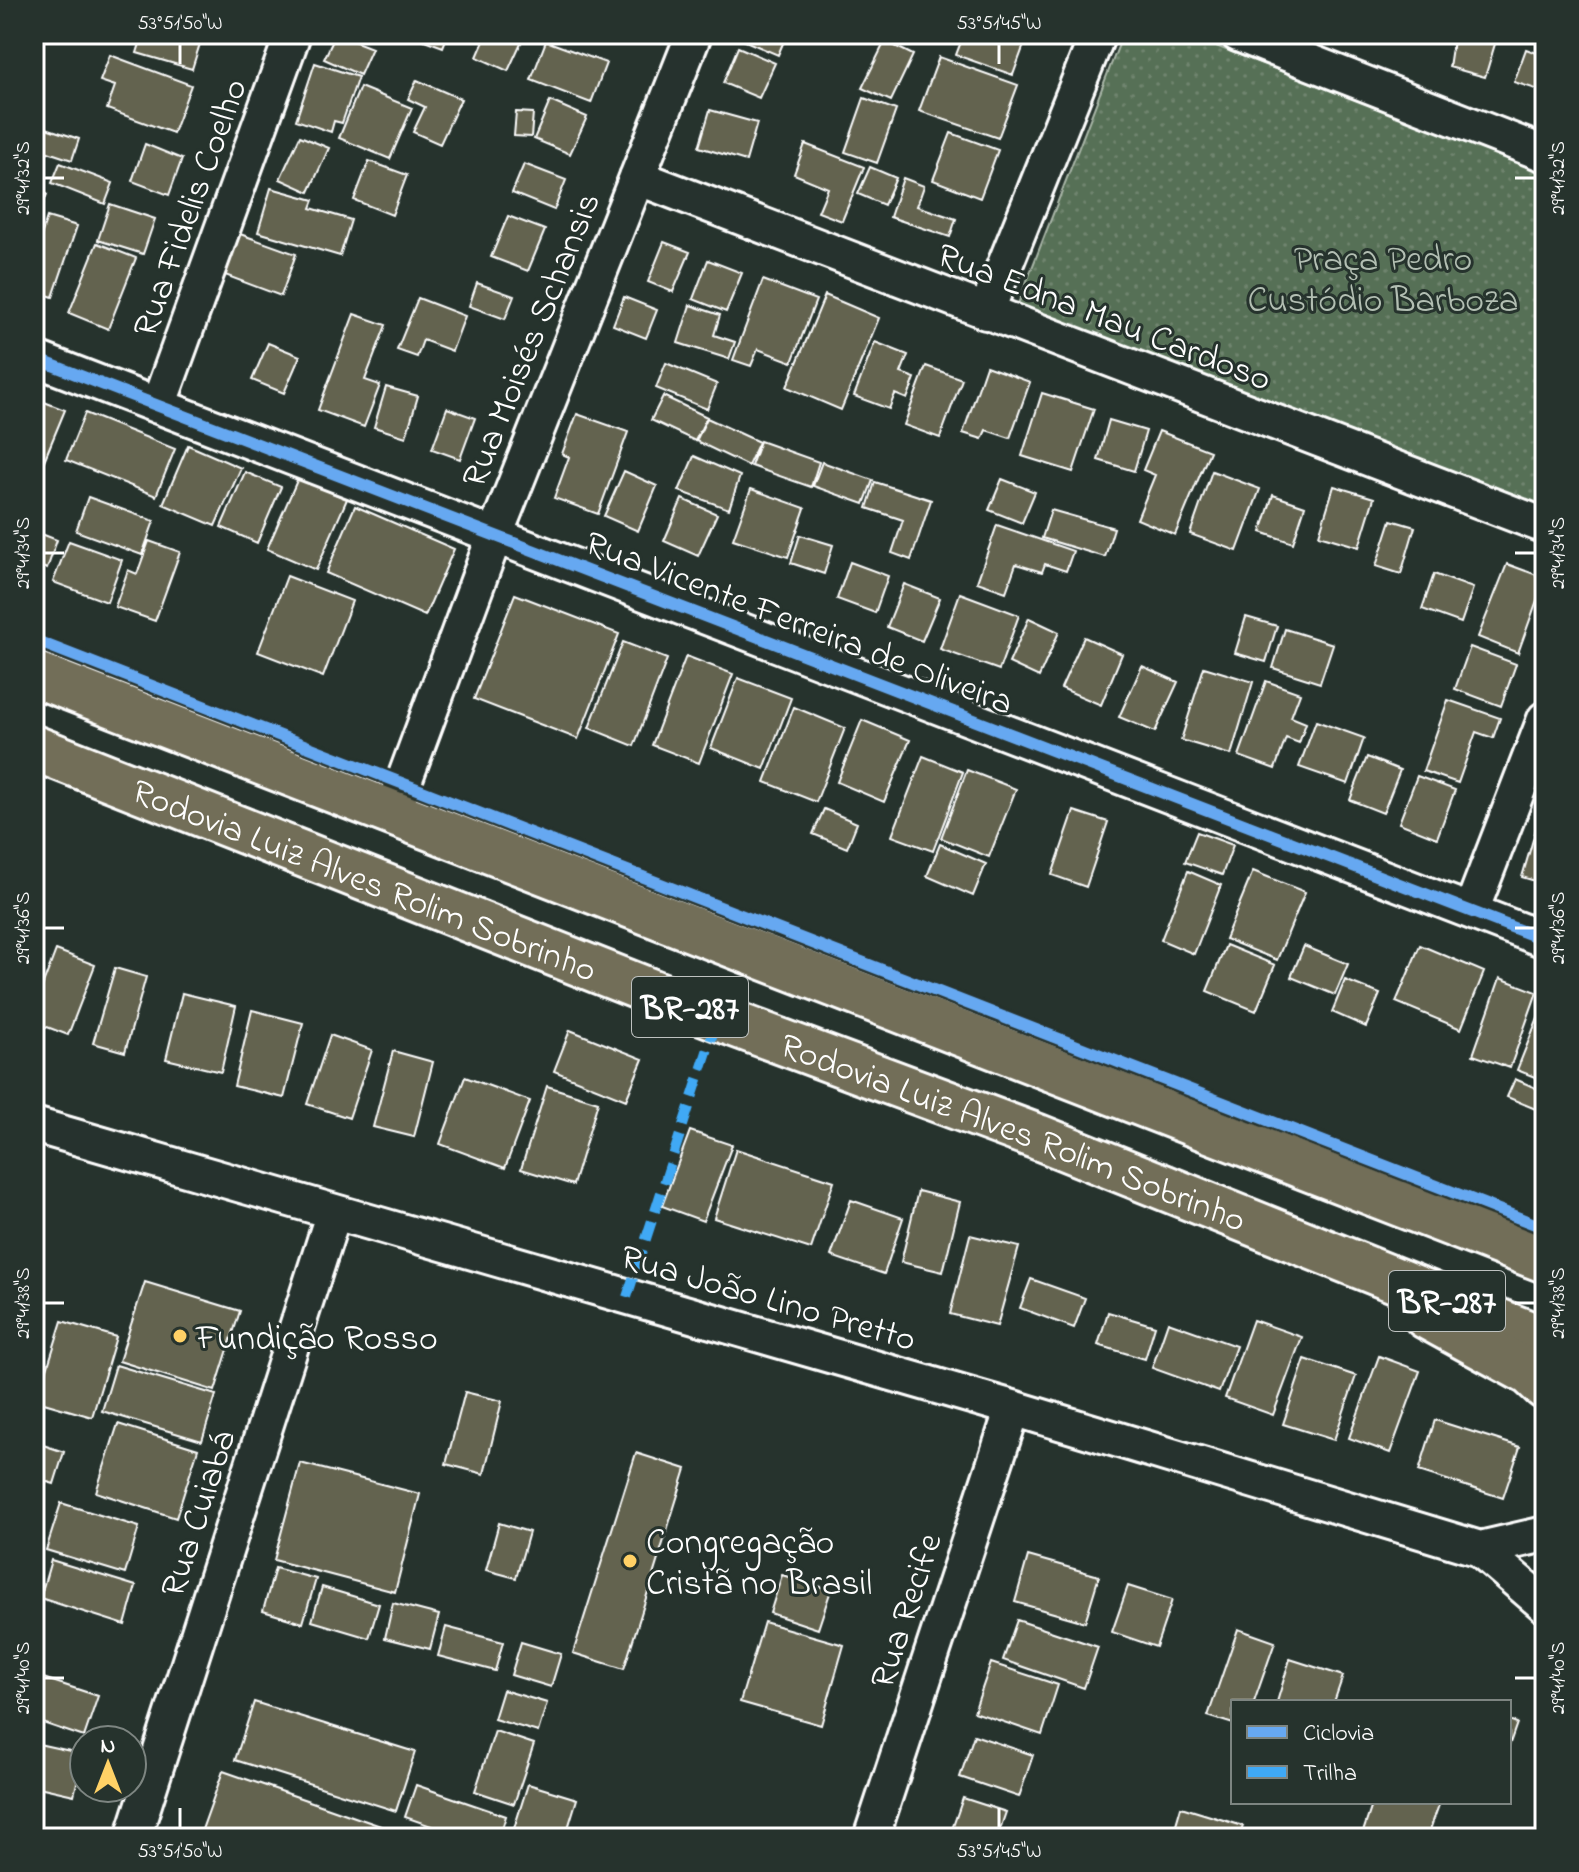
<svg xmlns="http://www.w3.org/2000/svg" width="1579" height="1872" font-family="'Indie Flower',sans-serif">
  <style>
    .park { fill: url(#park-dots); stroke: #abb8aa; stroke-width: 2 }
    .building { fill: #64644f; stroke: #fff; stroke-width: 2 }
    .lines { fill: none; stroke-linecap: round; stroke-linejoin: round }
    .minor-casing { stroke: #fff; stroke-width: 40 }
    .trunk-casing { stroke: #fff; stroke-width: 50 }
    .minor { stroke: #26332d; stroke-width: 34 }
    .trunk { stroke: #726e59; stroke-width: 44 }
    .quiet { stroke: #3fa9f5; stroke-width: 10; stroke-dasharray: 20 10; stroke-linecap: butt }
    .cycleway-casing { stroke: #26332d; stroke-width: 17 }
    .cycleway { stroke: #66a8f1; stroke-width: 12 }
    .ticks { fill: none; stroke: #fff; stroke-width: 3 }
    .poi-dot { fill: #ffd166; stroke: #26332d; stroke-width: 3 }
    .labels { text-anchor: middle; stroke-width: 6; stroke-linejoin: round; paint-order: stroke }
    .shield { fill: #26332d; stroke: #bec2c0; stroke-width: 2 }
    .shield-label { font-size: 34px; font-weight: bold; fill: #fff }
    .street-label { font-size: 36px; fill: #fff; stroke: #26332d }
    .park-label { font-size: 36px; fill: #b3bfb3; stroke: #26332d }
    .poi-label { font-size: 36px; fill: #fff; stroke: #26332d; text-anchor: start }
    .neatline { fill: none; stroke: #fff; stroke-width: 3 }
    .ticks-label { font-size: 20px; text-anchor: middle; fill: #fff }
  </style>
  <defs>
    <pattern id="park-dots" width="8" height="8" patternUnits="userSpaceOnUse" patternTransform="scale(2)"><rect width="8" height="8" fill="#577056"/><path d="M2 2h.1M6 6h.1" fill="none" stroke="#70856f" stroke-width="1.8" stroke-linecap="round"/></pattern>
  </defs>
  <rect width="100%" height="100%" fill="#26332d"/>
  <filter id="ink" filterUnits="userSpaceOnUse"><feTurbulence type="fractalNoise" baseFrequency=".0125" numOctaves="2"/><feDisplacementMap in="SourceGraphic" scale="16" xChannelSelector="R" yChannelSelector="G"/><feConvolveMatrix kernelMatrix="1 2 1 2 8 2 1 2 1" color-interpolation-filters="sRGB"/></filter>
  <g filter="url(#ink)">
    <!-- park -->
    <path class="park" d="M1123 34H1185L1545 173V508L1018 304Z"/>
    <!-- building -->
    <path class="building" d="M143 34H203L192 69 137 53Z
      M336 34 372 48 360 75 324 59Z
      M408 34H448L443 47Z
      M487 34H525L508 71 477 57Z
      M584 34H610L607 42Z
      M737 34H787L778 55 736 37Z
      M964 34H1028L1013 75 956 55Z
      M1454 34H1498L1485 77 1449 67Z
      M546 41 606 63 591 103 531 80Z
      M885 41 913 55 891 101 862 88Z
      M738 47 775 63 759 98 723 83Z
      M1526 49 1545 56V92L1514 82Z
      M110 55 191 85 173 133 107 109 115 86 100 81Z
      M939 57 1018 85 998 138 919 111Z
      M315 63 358 77 342 123 334 121 331 132 296 120Z
      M417 80 461 99 440 144 413 132 425 107 408 99Z
      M360 87 412 108 390 159 339 138Z
      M864 98 896 110 877 163 845 152Z
      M550 101 587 117 570 154 534 139Z
      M710 110 757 123 746 161 699 147Z
      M516 112 533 113 531 137 514 136Z
      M46 128 79 139 72 160 39 149Z
      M951 133 998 150 980 198 933 180Z
      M300 136 329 148 309 192 280 179Z
      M145 144 182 159 169 195 132 181Z
      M805 144 864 167 842 221 818 212 828 188 794 174Z
      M369 161 407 175 392 215 354 200Z
      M60 163 113 183 105 204 52 183Z
      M524 164 566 180 554 210 512 193Z
      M870 167 896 178 884 205 858 194Z
      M903 178 924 186 917 206 956 219 950 237 890 217Z
      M271 188 314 200 311 208 351 220 340 256 258 232Z
      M34 189 47 194 34 227Z
      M110 204 155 219 143 254 98 240Z
      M508 216 545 230 528 271 491 257Z
      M47 217 77 226 53 297 34 291V258Z
      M240 234 296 254 281 296 225 275Z
      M664 242 690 252 673 292 648 282Z
      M97 243 136 258 108 329 69 313Z
      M708 260 742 273 726 312 693 299Z
      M763 280 816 300 792 362 758 349 751 366 733 360Z
      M477 283 514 296 505 319 469 306Z
      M825 295 879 318 841 410 787 387Z
      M624 297 657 310 646 338 613 325Z
      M418 298 465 316 452 351 423 340 417 357 397 350Z
      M690 305 720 315 714 335 735 342 729 359 678 343Z
      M354 314 386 325 365 380 380 385 364 427 318 410Z
      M875 342 908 355 901 373 915 378 907 399 895 394 889 409 854 396Z
      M268 343 300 356 284 393 252 380Z
      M666 363 717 384 707 409 656 388Z
      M926 366 962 379 940 438 904 425Z
      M986 366 1030 382 1010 438 986 430 982 439 963 433Z
      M386 387 418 396 406 437 374 427Z
      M1042 393 1094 409 1073 472 1022 456Z
      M663 396 707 417 695 441 651 420Z
      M34 398 65 410 41 468 34 466Z
      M447 408 475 418 460 459 432 449Z
      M85 413 175 449 156 496 66 460Z
      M577 414 628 432 598 514 554 498 569 457 562 454Z
      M707 418 759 442 748 466 696 441Z
      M1109 420 1146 431 1134 471 1098 460Z
      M1159 431 1210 451 1175 535 1137 519 1155 475 1143 470Z
      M760 441 819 462 811 487 751 466Z
      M188 445 241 468 215 526 163 504Z
      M694 456 740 476 729 509 679 491Z
      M822 462 873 480 864 504 813 486Z
      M624 471 657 486 638 531 604 516Z
      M1212 471 1260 489 1237 551 1190 534Z
      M245 472 281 487 257 543 221 527Z
      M298 478 347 499 316 570 267 549Z
      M1002 479 1035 492 1022 523 989 510Z
      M875 482 931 500 911 560 892 553 903 520 867 508Z
      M1334 486 1374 498 1359 547 1319 535Z
      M751 489 805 508 788 557 733 539Z
      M1273 495 1305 506 1293 543 1261 532Z
      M88 497 154 521 142 555 76 531Z
      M682 499 717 514 698 556 664 541Z
      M355 506 454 549 425 616 326 573Z
      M1051 510 1114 528 1105 557 1042 538Z
      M1391 520 1415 527 1401 574 1376 566Z
      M997 525 1073 551 1066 571 1045 564 1042 572 1016 564 1006 592 977 582Z
      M34 531 57 540 47 569 34 564Z
      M800 535 833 545 824 574 791 563Z
      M69 541 122 560 107 602 53 582Z
      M149 541 180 552 155 621 115 607 128 570 137 574Z
      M850 562 888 576 875 613 837 599Z
      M1507 564 1545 578 1518 653 1478 637Z
      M1434 574 1473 588 1461 623 1422 609Z
      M287 576 352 601 323 677 258 652Z
      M904 584 940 598 922 641 887 627Z
      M960 593 1019 615 999 670 940 649Z
      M515 594 619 634 578 739 474 699Z
      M1246 617 1277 626 1266 662 1235 653Z
      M1029 618 1059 632 1039 677 1009 663Z
      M1285 629 1333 644 1320 683 1273 668Z
      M1084 637 1122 654 1101 705 1061 688Z
      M623 642 667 659 634 746 589 728Z
      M1470 647 1516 664 1501 706 1455 689Z
      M686 656 733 674 699 763 652 745Z
      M1142 666 1178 682 1155 732 1119 717Z
      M1204 667 1253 682 1231 755 1181 740Z
      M738 678 791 698 764 769 711 748Z
      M1266 681 1300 693 1291 717 1306 723 1299 743 1286 738 1275 769 1239 756Z
      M1448 700 1500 718 1493 738 1476 732 1458 783 1423 771Z
      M794 707 845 728 816 802 765 782Z
      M862 720 910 740 884 802 837 782Z
      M1316 721 1364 738 1348 784 1299 767Z
      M923 756 963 772 933 851 892 836Z
      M1367 757 1400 770 1383 813 1350 800Z
      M967 770 1016 789 989 857 941 838Z
      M1417 776 1455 790 1437 838 1399 823Z
      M824 809 857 823 847 848 813 834Z
      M1074 811 1108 822 1086 887 1052 875Z
      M1537 826 1545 828V884L1522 877Z
      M1197 832 1233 845 1222 875 1185 862Z
      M940 844 986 864 973 896 927 876Z
      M1188 871 1221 885 1194 954 1161 940Z
      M1253 871 1305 892 1277 960 1225 939Z
      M1226 945 1275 965 1256 1011 1207 991Z
      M1420 945 1484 972 1461 1029 1396 1002Z
      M1304 946 1348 964 1335 995 1291 977Z
      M56 950 95 965 68 1035 34 1022V1008Z
      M115 968 146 977 125 1052 93 1043Z
      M1500 978 1537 992 1510 1068 1473 1055Z
      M1345 980 1380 994 1366 1027 1332 1012Z
      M182 993 236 1006 221 1072 166 1059Z
      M1545 1000V1081L1517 1070Z
      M252 1010 303 1023 284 1098 234 1086Z
      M570 1030 643 1059 626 1100 554 1071Z
      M330 1035 372 1050 349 1118 307 1104Z
      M393 1051 433 1062 414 1137 373 1127Z
      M465 1077 530 1101 505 1168 440 1144Z
      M1515 1079 1545 1092V1113L1507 1097Z
      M547 1086 598 1102 573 1185 521 1169Z
      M690 1131 732 1145 703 1221 662 1206Z
      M736 1149 834 1181 811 1249 714 1218Z
      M918 1191 960 1202 943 1272 901 1262Z
      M851 1200 903 1218 884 1274 831 1256Z
      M970 1235 1019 1247 997 1326 950 1314Z
      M1031 1279 1085 1298 1074 1328 1020 1308Z
      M145 1282 240 1311 215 1391 119 1361Z
      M1108 1312 1155 1326 1145 1359 1098 1345Z
      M1253 1320 1302 1337 1273 1415 1225 1398Z
      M62 1321 116 1337 92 1417 37 1401Z
      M1168 1322 1236 1346 1219 1392 1152 1368Z
      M1379 1356 1420 1371 1390 1453 1349 1438Z
      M1305 1359 1356 1376 1334 1440 1283 1424Z
      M116 1365 216 1395 202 1441 102 1411Z
      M465 1392 502 1401 484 1474 446 1464Z
      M1435 1420 1520 1447 1503 1498 1419 1471Z
      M118 1424 198 1449 176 1518 96 1492Z
      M34 1442 64 1452 54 1484 34 1478Z
      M636 1453 686 1469 624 1669 573 1653Z
      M300 1463 420 1494 395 1592 274 1560Z
      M61 1503 139 1527 125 1574 46 1550Z
      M499 1523 529 1532 516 1578 486 1570Z
      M1028 1556 1099 1576 1085 1622 1015 1602Z
      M51 1560 136 1586 125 1625 40 1598Z
      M275 1568 316 1579 303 1623 263 1611Z
      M782 1575 831 1590 818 1629 770 1613Z
      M1128 1586 1172 1600 1156 1647 1112 1632Z
      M322 1587 379 1604 369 1638 312 1621Z
      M393 1603 439 1615 430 1649 385 1638Z
      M1017 1620 1098 1647 1084 1688 1003 1660Z
      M764 1622 844 1645 821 1725 740 1702Z
      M446 1627 503 1642 495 1671 438 1656Z
      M1238 1629 1275 1642 1254 1702H1233V1724L1208 1716Z
      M521 1642 561 1654 551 1687 511 1675Z
      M1290 1659 1343 1676 1334 1702H1277Z
      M991 1663 1058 1685 1042 1735 974 1712Z
      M34 1675 98 1696 84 1737 34 1720Z
      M503 1690 547 1703 538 1732 494 1719Z
      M254 1702 415 1752 396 1811 235 1760Z
      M1509 1720 1517 1723 1509 1746Z
      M495 1731 534 1744 514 1804 475 1791Z
      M974 1735 1033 1755 1019 1797 960 1777Z
      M34 1743 84 1754 74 1795 34 1786Z
      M223 1771 415 1838H199Z
      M528 1784 577 1799 565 1838H511Z
      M416 1785 506 1816 499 1838H466L405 1817Z
      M963 1798 1006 1812 997 1838 950 1835Z
      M1373 1802H1440L1427 1838H1361Z
      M1181 1807 1243 1826 1239 1838H1172Z
      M34 1826 67 1838H34Z
      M1056 1829 1085 1838H1053Z"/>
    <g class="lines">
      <!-- minor casing -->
      <g class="minor-casing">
        <path id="minor" d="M1238 34 1545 154
          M637 177 1545 526
          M986 312 1098 34
          M34 358 1545 940
          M158 406 293 34
          M393 811 495 535 694 34
          M1471 911 1545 719
          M34 1125 1013 1408 1480 1549 1545 1605
          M1480 1549 1545 1534
          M133 1838 334 1212
          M871 1838 1013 1408"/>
      </g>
      <!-- trunk casing -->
      <g class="trunk-casing">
        <g id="trunk">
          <path d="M34 674 1545 1260"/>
          <path id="s1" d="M34 748 718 1018 1038 1137 1545 1340"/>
          <path d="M1426 1316 1530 1373 1545 1387"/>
        </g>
      </g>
      <!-- minor -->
      <use href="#minor" class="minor"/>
      <!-- trunk -->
      <use href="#trunk" class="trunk"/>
      <!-- quiet -->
      <path class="quiet" d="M627 1297 718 1018"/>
      <!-- cycleway casing -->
      <g class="cycleway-casing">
        <path id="cycleway" d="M34 358 1545 940
          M34 640 1545 1228"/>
      </g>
      <!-- cycleway -->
      <use href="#cycleway" class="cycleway"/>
    </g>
  </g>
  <!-- ticks -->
  <path class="ticks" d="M180 44V64M999 44V64M44 178H64M1515 178H1535M44 553H64M1515 553H1535M44 928H64M1515 928H1535M44 1303H64M1515 1303H1535M44 1678H64M1515 1678H1535M180 1808V1828M999 1808V1828"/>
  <!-- markers -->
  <g class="poi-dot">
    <circle cx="180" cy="1336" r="8"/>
    <circle cx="630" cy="1561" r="8"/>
  </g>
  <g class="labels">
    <!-- shield labels -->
    <g class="shield">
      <rect x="632" y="977" width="116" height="60" rx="6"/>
      <rect x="1389" y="1271" width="116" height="60" rx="6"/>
    </g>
    <g class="shield-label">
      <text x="690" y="1019">BR-287</text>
      <text x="1447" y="1313">BR-287</text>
    </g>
    <!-- street labels -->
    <g class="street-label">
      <text transform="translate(188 207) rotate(-70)" y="13">Rua Fidelis Coelho</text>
      <text transform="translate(1105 315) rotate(21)" y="13">Rua Edna Mau Cardoso</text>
      <text transform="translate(529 339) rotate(-68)" y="13">Rua Moisés Schansis</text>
      <text transform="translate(800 621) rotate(21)" y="13">Rua Vicente Ferreira de Oliveira</text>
      <text dy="13" stroke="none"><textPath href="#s1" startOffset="356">Rodovia Luiz Alves Rolim Sobrinho</textPath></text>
      <text dy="13" stroke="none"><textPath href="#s1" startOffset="1052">Rodovia Luiz Alves Rolim Sobrinho</textPath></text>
      <text transform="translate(769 1296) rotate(16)" y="13">Rua João Lino Pretto</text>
      <text transform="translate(196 1513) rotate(-72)" y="13">Rua Cuiabá</text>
      <text transform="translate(904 1610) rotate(-72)" y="13">Rua Recife</text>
    </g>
    <!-- park labels -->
    <g class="park-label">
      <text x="1383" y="270">Praça Pedro<tspan x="1383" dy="41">Custódio Barboza</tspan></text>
    </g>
    <!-- poi labels -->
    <g class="poi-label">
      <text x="196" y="1349">Fundição Rosso</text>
      <text x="646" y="1553">Congregação<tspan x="646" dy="41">Cristã no Brasil</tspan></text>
    </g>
  </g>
  <!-- margin -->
  <rect width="1579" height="1872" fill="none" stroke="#26332d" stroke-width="88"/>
  <!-- legend -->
  <rect x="1231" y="1700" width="280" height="104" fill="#26332d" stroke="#7d8581" stroke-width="2"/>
  <rect x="1247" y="1726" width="40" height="12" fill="#66a8f1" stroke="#7d8581" stroke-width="2"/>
  <text x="1303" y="1740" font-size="24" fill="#ffffff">Ciclovia</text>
  <rect x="1247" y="1766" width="40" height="12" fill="#3fa9f5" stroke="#7d8581" stroke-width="2"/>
  <text x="1303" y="1780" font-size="24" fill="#ffffff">Trilha</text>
  <!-- north arrow -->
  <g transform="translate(108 1764)"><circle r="38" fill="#26332d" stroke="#7d8581" stroke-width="2"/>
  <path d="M0-6L14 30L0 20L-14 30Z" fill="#ffd166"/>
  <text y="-12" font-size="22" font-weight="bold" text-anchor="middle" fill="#ffffff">N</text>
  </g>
  <rect x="44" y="44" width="1491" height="1784" class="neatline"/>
  <g class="ticks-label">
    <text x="180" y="29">53°51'50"W</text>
    <text x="999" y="29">53°51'45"W</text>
    <text transform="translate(22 178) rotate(-90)" y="7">29°41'32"S</text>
    <text transform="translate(1557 178) rotate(-90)" y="7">29°41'32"S</text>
    <text transform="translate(22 553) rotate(-90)" y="7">29°41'34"S</text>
    <text transform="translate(1557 553) rotate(-90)" y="7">29°41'34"S</text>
    <text transform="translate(22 928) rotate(-90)" y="7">29°41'36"S</text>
    <text transform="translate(1557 928) rotate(-90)" y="7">29°41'36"S</text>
    <text transform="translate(22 1303) rotate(-90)" y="7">29°41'38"S</text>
    <text transform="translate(1557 1303) rotate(-90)" y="7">29°41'38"S</text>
    <text transform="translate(22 1678) rotate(-90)" y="7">29°41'40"S</text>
    <text transform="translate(1557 1678) rotate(-90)" y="7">29°41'40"S</text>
    <text x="180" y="1857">53°51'50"W</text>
    <text x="999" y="1857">53°51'45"W</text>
  </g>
</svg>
